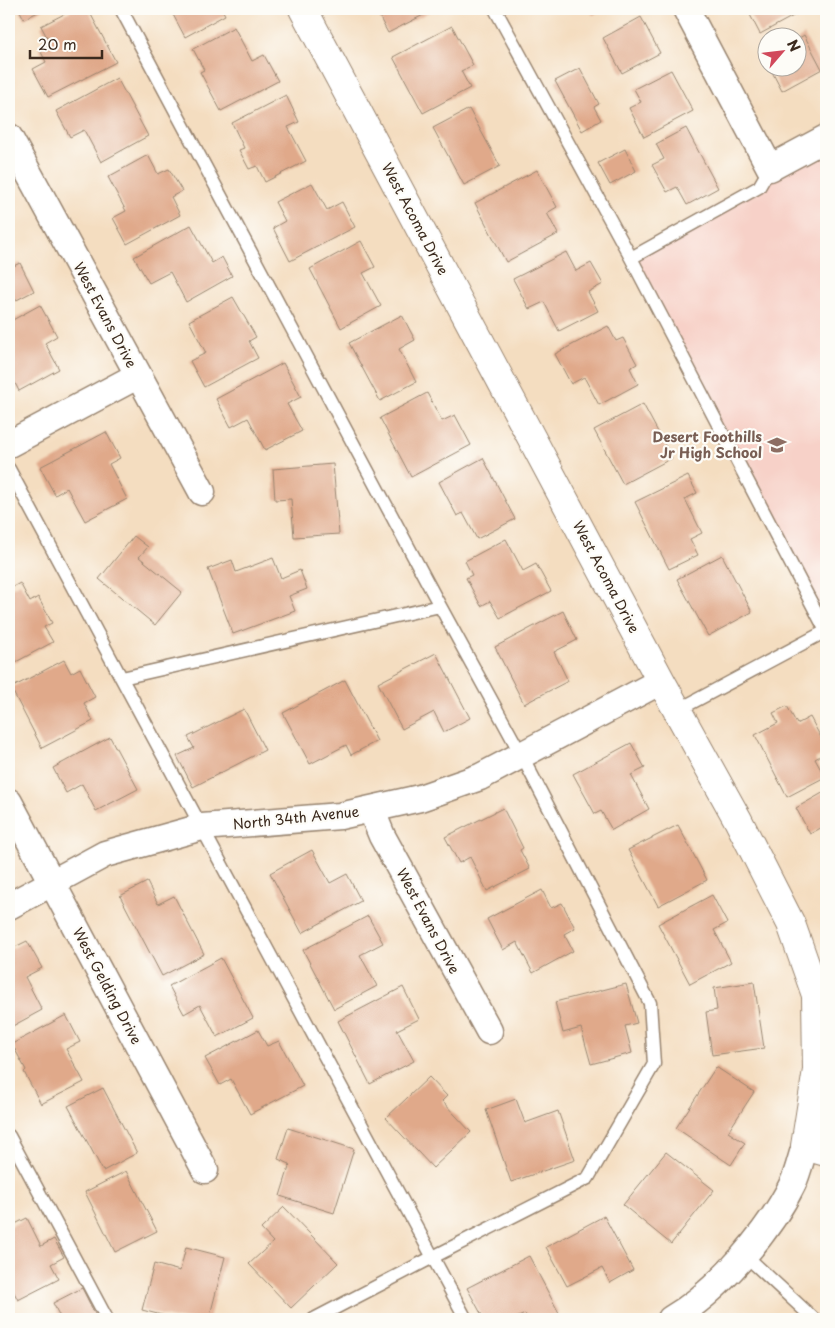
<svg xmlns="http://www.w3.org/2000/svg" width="835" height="1328" font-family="'Playpen Sans',sans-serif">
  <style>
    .built { fill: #f7d1c8 }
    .building { fill: #e0a98a }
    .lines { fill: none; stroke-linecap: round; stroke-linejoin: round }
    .service-casing { stroke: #98846f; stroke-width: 15 }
    .minor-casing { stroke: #98846f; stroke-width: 29 }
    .tertiary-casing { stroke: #98846f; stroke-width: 30 }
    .service { stroke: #fff; stroke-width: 12 }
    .minor { stroke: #fff; stroke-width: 26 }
    .tertiary { stroke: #fff; stroke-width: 28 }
    .labels { text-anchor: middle; stroke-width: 4.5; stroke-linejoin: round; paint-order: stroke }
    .street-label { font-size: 14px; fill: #3b2a1e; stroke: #fdfcf7 }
    .education-label { font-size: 14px; font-weight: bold; fill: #785e54; stroke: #fdfcf7; text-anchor: end }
  </style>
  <rect width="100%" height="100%" fill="#fdfcf7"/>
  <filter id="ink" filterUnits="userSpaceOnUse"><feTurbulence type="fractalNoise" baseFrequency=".02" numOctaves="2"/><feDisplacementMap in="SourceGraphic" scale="10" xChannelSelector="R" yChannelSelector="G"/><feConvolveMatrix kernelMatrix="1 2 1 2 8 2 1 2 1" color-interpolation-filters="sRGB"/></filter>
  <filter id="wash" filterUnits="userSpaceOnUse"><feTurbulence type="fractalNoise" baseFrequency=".0096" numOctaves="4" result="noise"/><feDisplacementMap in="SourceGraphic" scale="20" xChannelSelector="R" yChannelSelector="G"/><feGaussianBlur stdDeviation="1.12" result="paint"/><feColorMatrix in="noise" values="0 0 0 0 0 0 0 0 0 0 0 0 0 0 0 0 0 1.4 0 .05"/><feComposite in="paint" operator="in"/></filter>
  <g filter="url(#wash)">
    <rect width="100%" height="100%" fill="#f4ddc0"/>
    <!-- built -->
    <path class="built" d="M826 138V631L631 258Z"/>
    <g id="blocks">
      <!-- building -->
      <path class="building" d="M19 9H44L24 19Z
        M74 9H88L116 62 48 97 33 69 46 62 39 48 50 43 41 26Z
        M170 9H222L225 15 185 37Z
        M375 9H435L388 33Z
        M589 9H604L593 15Z
        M747 9H794L797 14 760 34Z
        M641 17 660 53 622 73 603 38Z
        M452 26 473 65 461 71 470 88 423 113 393 57Z
        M234 27 252 61 264 55 278 81 221 111 200 72 204 70 193 49Z
        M804 35 822 69 782 91 770 68H798V39Z
        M580 68 599 104 594 107 601 120 582 131 555 81Z
        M671 70 693 111 644 137 629 108 641 102 634 89Z
        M117 78 148 136 101 162 84 130 70 137 56 111Z
        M286 95 299 122 288 127 306 161 265 182 257 166 249 169 239 150 244 148 232 123Z
        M469 109 500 166 464 185 433 128Z
        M686 128 718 188 687 205 677 187 667 192 652 165 664 159 656 144Z
        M625 149 636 171 610 185 598 163Z
        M148 155 158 174 169 169 182 191 171 197 180 215 127 244 113 218 126 211 108 177Z
        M537 170 557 207 547 213 558 234 506 262 475 203Z
        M312 183 327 210 342 202 355 227 290 261 273 228 285 221 275 202Z
        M191 225 212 263 222 257 232 276 186 302 170 272 149 283 134 257Z
        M361 241 375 267 363 273 381 306 341 328 310 269Z
        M566 252 576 271 591 263 603 284 588 292 598 311 559 331 544 302 529 309 513 279Z
        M20 263 34 291 9 304V268Z
        M233 297 256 337 249 341 258 358 204 387 190 361 206 353 189 321Z
        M40 305 57 336 45 343 59 369 19 391 9 371V322Z
        M402 315 415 340 399 349 416 382 380 401 349 343Z
        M608 326 616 341 623 338 637 364 630 368 638 384 599 405 584 377 571 384 555 354Z
        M283 363 301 397 287 404 302 431 265 450 248 418 231 427 216 399Z
        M427 393 442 421 455 415 471 445 411 477 380 418Z
        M643 404 672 458 623 484 594 430Z
        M106 432 120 458 109 464 127 499 85 521 67 488 55 495 40 467Z
        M483 458 515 519 477 539 463 513 457 516 439 482Z
        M333 464 339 534 294 537 291 499 275 500 273 469Z
        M688 476 697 493 685 499 702 533 690 539 698 555 669 569 635 502Z
        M134 536 148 547 139 557 182 592 155 625 99 579Z
        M506 539 523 571 536 564 551 591 500 618 490 601 481 606 466 578 472 575 465 561Z
        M722 555 752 612 708 636 677 579Z
        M273 558 281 578 300 570 307 589 289 596 295 611 233 634 208 569 232 560 236 572Z
        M20 583 30 602 38 597 52 623 44 627 53 642 14 663 9 653V589Z
        M563 611 577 640 554 652 568 681 524 704 495 647Z
        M436 653 470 718 444 732 434 712 402 729 378 683Z
        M64 660 71 673 80 668 95 697 84 703 93 721 42 748 11 688Z
        M345 680 377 741 351 755 346 745 310 764 283 713Z
        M787 706 797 724 810 717 826 747V753L815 759 825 777 787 797 755 735 778 723 773 713Z
        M244 709 265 750 193 787 177 756 194 748 188 737Z
        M110 737 138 789 96 811 82 784 66 793 53 768Z
        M631 743 645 768 631 775 649 809 612 830 601 811 595 814 573 774Z
        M826 791V825L810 834 796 808Z
        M503 808 523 848 520 850 530 869 487 891 470 857 459 863 445 837Z
        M678 825 707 880 658 906 628 850Z
        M312 850 330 883 347 874 361 901 302 933 270 873Z
        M147 882 158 904 174 896 204 954 162 976 120 896Z
        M542 890 551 908 562 903 575 928 564 934 573 951 533 973 517 942 503 950 487 919Z
        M712 895 727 923 714 930 731 962 690 984 658 924Z
        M368 916 383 943 360 955 377 986 334 1009 303 950Z
        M27 941 42 968 25 977 42 1010 9 1028V950Z
        M221 958 253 1018 217 1037 200 1005 184 1014 169 986Z
        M754 982 764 1048 712 1055 706 1012 717 1010 714 988Z
        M626 984 637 1023 625 1026 632 1053 591 1064 581 1028 563 1033 555 1002Z
        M403 987 419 1019 397 1030 414 1061 370 1084 338 1021Z
        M66 1015 80 1042 66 1049 84 1082 41 1104 24 1072 26 1070 12 1044Z
        M258 1030 267 1046 279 1041 303 1086 250 1114 231 1079 220 1085 205 1058Z
        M716 1067 754 1092 728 1132 745 1143 731 1165 676 1128Z
        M429 1077 447 1096 442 1101 471 1132 433 1168 386 1118Z
        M103 1088 137 1153 103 1171 68 1106Z
        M516 1099 525 1123 558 1111 575 1160 511 1182 486 1110Z
        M288 1128 354 1149 334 1213 280 1196 290 1164 278 1159Z
        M666 1152 714 1190 671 1244 623 1205Z
        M126 1171 157 1231 115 1252 85 1192Z
        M284 1207 338 1263 291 1308 249 1264 273 1242 261 1229Z
        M604 1216 633 1270 610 1283 602 1268 567 1286 546 1247Z
        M27 1218 41 1246 54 1239 64 1257 51 1264 59 1279 18 1300 9 1283V1227Z
        M186 1247 225 1257 209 1319H177L142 1310 154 1264 180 1271Z
        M529 1256 559 1313 547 1319H528L525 1314 514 1319H484L467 1288Z
        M82 1288 96 1316 89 1319H61L53 1303Z"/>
    </g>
  </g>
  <g filter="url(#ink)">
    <use href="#blocks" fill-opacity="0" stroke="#98846f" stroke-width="1"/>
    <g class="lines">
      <!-- service casing -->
      <g class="service-casing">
        <path id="service" d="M121 9 440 606 522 756 650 1003 654 1064 588 1178 433 1257 314 1319
          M495 9 631 258 826 631
          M631 258 759 187 770 168
          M9 469 466 1319
          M122 678 440 606
          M678 710 826 631
          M9 1136 107 1319
          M744 1254 814 1319"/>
      </g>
      <!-- minor casing -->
      <g class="minor-casing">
        <path id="minor" d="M686 9 770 168 826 138
          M9 137 202 492
          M9 444 137 376
          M9 802 205 1170
          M371 809 382 836 489 1031
          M9 906 105 854 202 827 340 816 420 798 480 777 661 681
          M671 1319C717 1293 770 1231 793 1183 798 1172 801 1158 805 1146"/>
      </g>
      <!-- tertiary casing -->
      <g class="tertiary-casing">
        <path id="tertiary" d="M303 9 661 681 738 820 791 924 816 995 817 1070 805 1146 826 1152"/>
      </g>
      <!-- service -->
      <use href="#service" class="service"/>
      <!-- minor -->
      <use href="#minor" class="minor"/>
      <!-- tertiary -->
      <use href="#tertiary" class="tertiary"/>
    </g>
  </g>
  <!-- icons -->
  <defs>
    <g id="school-bare" transform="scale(1.5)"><path d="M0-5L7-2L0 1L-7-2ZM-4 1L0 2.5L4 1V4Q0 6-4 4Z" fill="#8d6e63" stroke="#fdfcf7" stroke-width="2.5" paint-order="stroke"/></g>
  </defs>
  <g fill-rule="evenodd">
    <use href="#school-bare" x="777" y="445"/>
  </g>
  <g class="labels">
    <!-- street labels -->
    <g class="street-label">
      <text transform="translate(415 219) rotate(62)" y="5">West Acoma Drive</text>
      <text transform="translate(105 315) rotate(62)" y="5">West Evans Drive</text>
      <text transform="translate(606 577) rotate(62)" y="5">West Acoma Drive</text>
      <text transform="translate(296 818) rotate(-6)" y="5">North 34th Avenue</text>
      <text transform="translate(428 921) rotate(62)" y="5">West Evans Drive</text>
      <text transform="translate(107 986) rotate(62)" y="5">West Gelding Drive</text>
    </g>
    <!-- education labels -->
    <g class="education-label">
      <text x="762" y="442">Desert Foothills<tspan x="762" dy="16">Jr High School</tspan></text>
    </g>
  </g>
  <!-- margin -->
  <rect width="835" height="1328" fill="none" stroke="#fdfcf7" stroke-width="30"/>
  <!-- north arrow -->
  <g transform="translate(782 52) rotate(62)"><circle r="24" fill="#fdfcf7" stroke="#afa8a0"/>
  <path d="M0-4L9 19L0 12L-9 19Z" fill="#d1495b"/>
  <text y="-8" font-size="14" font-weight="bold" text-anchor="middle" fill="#3b2a1e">N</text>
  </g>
  <!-- scale -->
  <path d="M30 50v8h72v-8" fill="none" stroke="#3b2a1e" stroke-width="2.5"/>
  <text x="38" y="50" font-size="15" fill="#3b2a1e" stroke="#fdfcf7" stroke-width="4" paint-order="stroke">20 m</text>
</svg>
